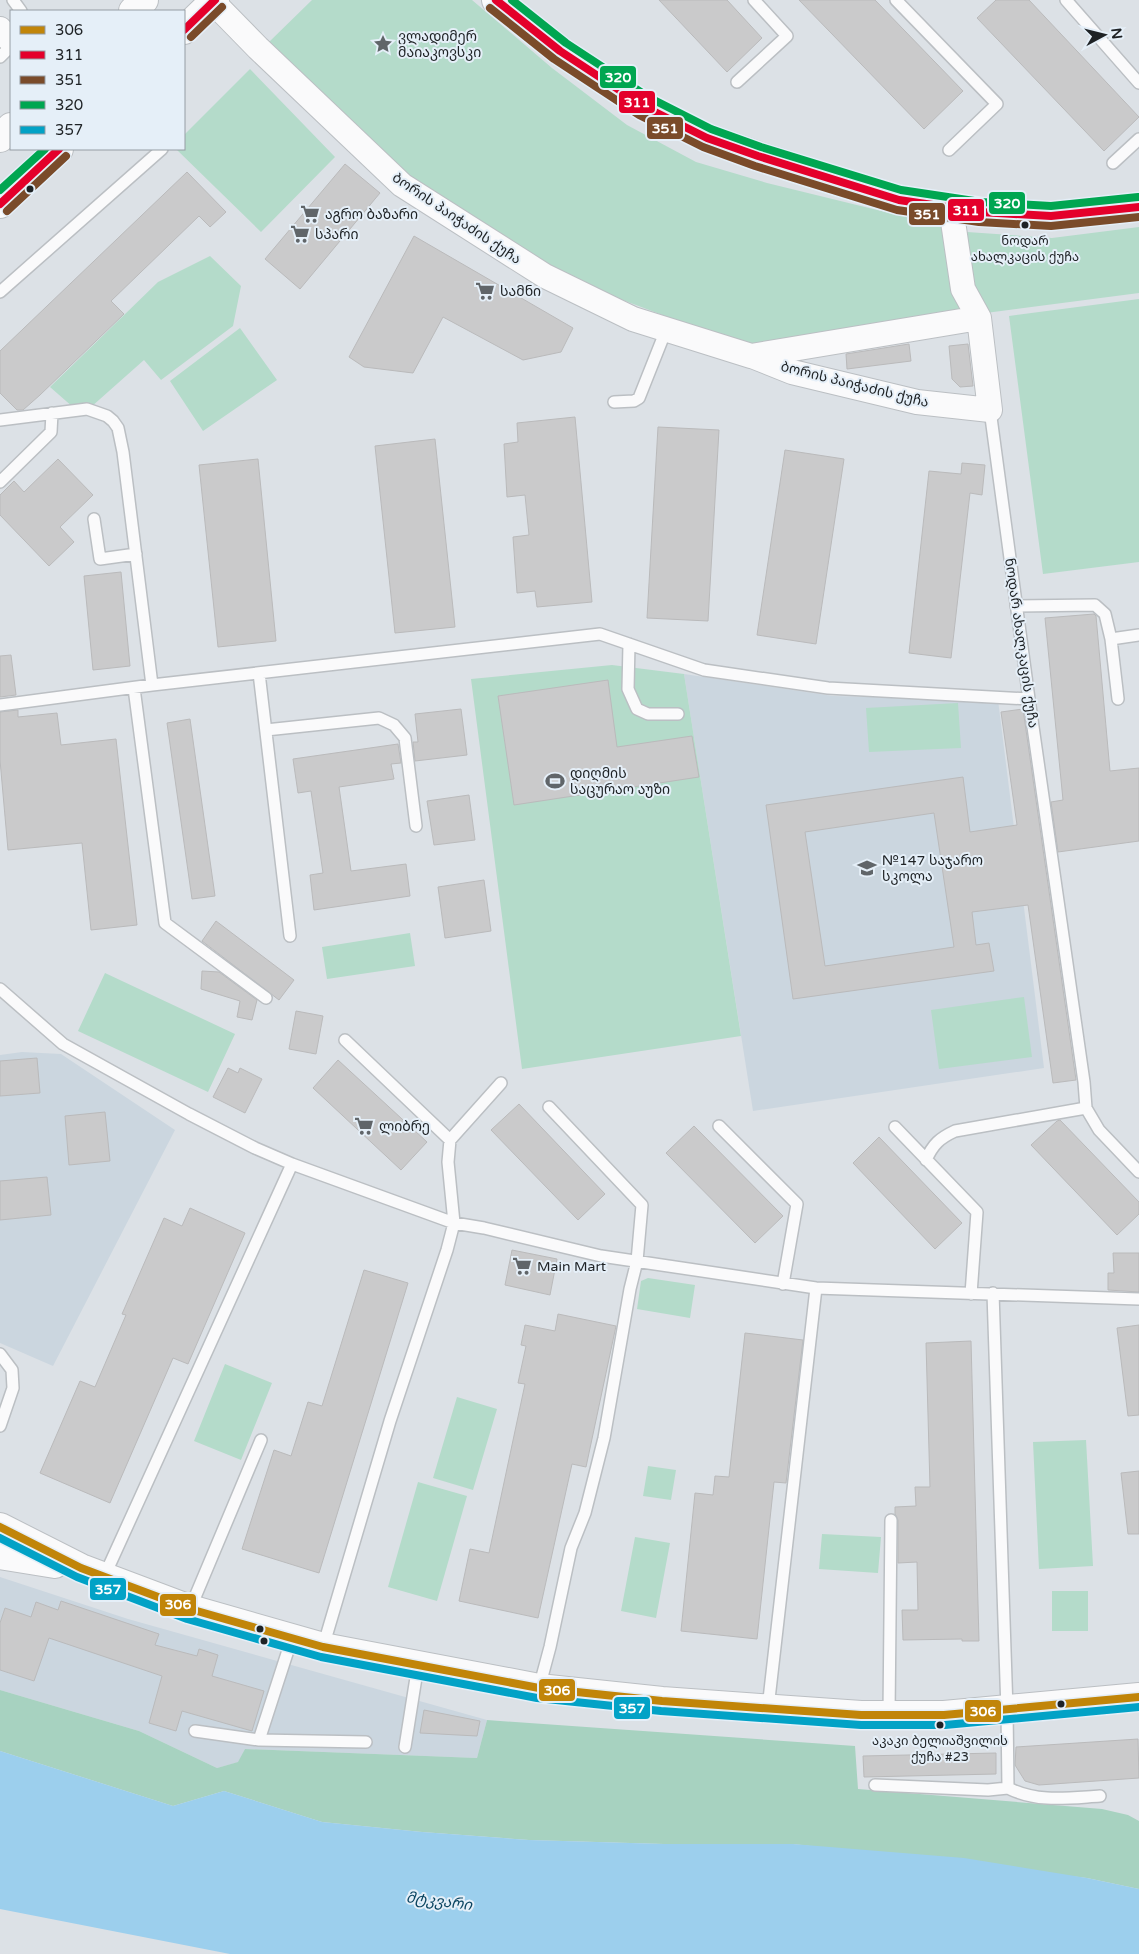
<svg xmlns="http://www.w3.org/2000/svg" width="1139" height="1954" font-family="'Varela Round','Noto Sans Georgian',sans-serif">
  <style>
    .built { fill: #cbd6df }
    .green { fill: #b4dbca }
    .forest { fill: #a7d2c0 }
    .water { fill: #9ccfed }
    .building { fill: #cacacb; stroke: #bababb; fill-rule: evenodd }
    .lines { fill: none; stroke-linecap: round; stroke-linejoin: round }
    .service-casing { stroke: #bbbfc3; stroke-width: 14 }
    .minor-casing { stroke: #bbbfc3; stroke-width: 26 }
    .tertiary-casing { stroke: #bbbfc3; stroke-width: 30 }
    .secondary-casing { stroke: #bbbfc3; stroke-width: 30 }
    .primary-casing { stroke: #bbbfc3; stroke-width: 30 }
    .service { stroke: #fafafb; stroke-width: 11 }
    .minor { stroke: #fafafb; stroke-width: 24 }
    .tertiary { stroke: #fafafb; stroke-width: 28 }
    .secondary { stroke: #fafafb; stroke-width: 28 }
    .primary { stroke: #fafafb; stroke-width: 28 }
    .bus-1-casing { stroke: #e5eff8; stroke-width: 11 }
    .bus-2-casing { stroke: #e5eff8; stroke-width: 11 }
    .bus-3-casing { stroke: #e5eff8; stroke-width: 11 }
    .bus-4-casing { stroke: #e5eff8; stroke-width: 11 }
    .bus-5-casing { stroke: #e5eff8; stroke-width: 11 }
    .bus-1 { stroke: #c18509; stroke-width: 8 }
    .bus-2 { stroke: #e4002b; stroke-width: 8 }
    .bus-3 { stroke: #7a4b2a; stroke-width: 8 }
    .bus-4 { stroke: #00a651; stroke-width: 8 }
    .bus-5 { stroke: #02a2c6; stroke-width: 8 }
    .bus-dot { fill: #1e2225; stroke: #e5eff8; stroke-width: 2 }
    .labels { text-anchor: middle; stroke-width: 4; stroke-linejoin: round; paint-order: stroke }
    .bus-label { font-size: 13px; fill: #1e2225; stroke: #e5eff8 }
    .poi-label { font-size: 14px; fill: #1e2225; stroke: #e5eff8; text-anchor: start }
    .street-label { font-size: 14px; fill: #1e2225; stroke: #e5eff8 }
    .water-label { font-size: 15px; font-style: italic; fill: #0b4561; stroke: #e5eff8 }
    .line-badge { stroke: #e5eff8; stroke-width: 2 }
    .badge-label { font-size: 14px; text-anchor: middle; font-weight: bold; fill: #fff }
  </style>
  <rect width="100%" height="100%" fill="#dce1e6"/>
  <!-- built -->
  <path class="built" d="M684 674 833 696 998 700 1044 1068 753 1111Z
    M22 1052 61 1054 175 1130 53 1366 0 1343V1055Z
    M0 1577 128 1619 487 1720 477 1758 245 1749 239 1762 217 1768 139 1731 0 1690Z"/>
  <!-- green -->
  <path class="green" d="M312 0H472L552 68 627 125 696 162 767 183 967 232 1052 238 1139 227V293L742 345 551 273 411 181 269 42Z
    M250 69 335 157 261 232 176 149H184V135Z
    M210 256 241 286 233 326 161 380 144 360 82 415 50 387 158 282Z
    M1139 299V562L1043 574 1009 316Z
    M240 328 277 380 203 431 170 381Z
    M612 665 684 674 741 1036 522 1069 471 679Z
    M958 703 961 748 869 752 866 708Z
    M410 933 415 966 327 979 322 947Z
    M105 973 235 1034 208 1092 78 1031Z
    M1024 997 1032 1057 939 1069 931 1010Z
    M648 1278 695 1285 690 1318 637 1309 641 1281Z
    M225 1364 272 1383 241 1460 194 1441Z
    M457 1397 497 1409 473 1490 433 1478Z
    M1086 1440 1093 1566 1039 1569 1033 1442Z
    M648 1466 676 1470 671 1500 643 1496Z
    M418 1482 467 1496 437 1601 388 1587Z
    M822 1534 881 1537 878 1573 819 1569Z
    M635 1537 670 1543 656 1618 621 1611Z
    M1052 1591H1088V1631H1052Z"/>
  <!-- forest -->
  <path class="forest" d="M0 1690 139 1731 217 1768 238 1762 245 1749 477 1758 487 1720 855 1746 858 1789 1102 1809 1128 1815 1139 1821V1889L1087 1878 793 1844H664L529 1840 422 1832 322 1822 224 1791 173 1806 0 1751Z"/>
  <!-- water -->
  <path class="water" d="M0 1751 173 1806 224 1791 322 1822 422 1832 529 1840 664 1844H793L964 1858 1087 1878 1139 1889V1954H230L0 1909Z"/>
  <!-- building -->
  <path class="building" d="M659 0H727L762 38 727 72Z
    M799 0H875L963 91 924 129Z
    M996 0H1029L1139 117 1104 151 977 18Z
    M345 164 380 193 300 289 265 259Z
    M187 172 226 212 210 227 199 216 111 301 124 314 40 395 23 410H17L0 393V351Z
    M414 236 573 328 561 352 523 360 443 317 413 373 364 367 349 357Z
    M909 344 911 361 847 369 846 354Z
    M968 344 973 386 960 387 952 379 949 346Z
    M575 417 592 602 537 607 535 591 517 593 513 537 529 535 525 495 507 497 504 444 518 442 517 423Z
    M658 427 719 430 708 621 647 618Z
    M435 439 455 627 395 633 375 446Z
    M785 450 844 459 816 644 757 635Z
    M58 459 93 495 60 527 74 542 49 566 0 515V495L14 481 24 492Z
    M258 459 276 641 218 647 199 465Z
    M962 463 985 465 982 495 970 493 951 658 909 653 929 471 961 474Z
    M121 572 130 666 93 670 84 576Z
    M1094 614 1096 616 1110 771 1139 768V841L1058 852 1051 802 1063 800 1045 618Z
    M11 655 16 695 0 697V656Z
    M608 680 617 747 692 736 699 777 514 805 498 696Z
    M461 709 467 755 415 761 413 742H418L415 714Z
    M1023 709 1076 1080 1053 1083 1028 905 972 912 976 945 989 943 994 971 793 999 766 805 963 777 970 832 1017 825 1001 712ZM934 813 954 947 825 966 805 832Z
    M18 710V717L57 713 61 745 116 739 137 925 91 930 82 843 8 850 0 760V712Z
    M190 719 215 896 192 899 167 723Z
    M398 744 401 763 391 764 394 779 339 787 351 871 406 864 410 896 314 910 310 875 323 873 311 791 298 793 293 759Z
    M469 795 475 840 434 845 427 801Z
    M484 880 491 931 445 938 438 887Z
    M216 921 294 980 279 1000 202 941Z
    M202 971 219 972 257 1000 252 1020 237 1017 240 1001 201 989Z
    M296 1011 323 1016 316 1054 289 1049Z
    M37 1058 40 1093 0 1096V1061Z
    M338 1060 427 1142 401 1170 313 1088Z
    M228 1068 238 1073 240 1068 262 1079 245 1113 213 1097Z
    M519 1104 605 1194 578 1220 491 1130Z
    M105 1112 110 1161 69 1165 65 1116Z
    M1060 1120 1139 1202V1214L1117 1235 1031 1145 1057 1121Z
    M694 1126 783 1216 755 1243 666 1153Z
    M879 1137 962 1223 935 1249 853 1163Z
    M47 1177 51 1215 0 1220V1181Z
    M190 1208 245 1233 188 1364 173 1358 110 1503 40 1473 80 1381 95 1387 126 1315 122 1314 164 1218 182 1226Z
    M512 1250 557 1259 550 1295 505 1285Z
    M1113 1253H1139V1292L1108 1290V1273H1114Z
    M364 1270 408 1283 319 1573 242 1549 274 1450 291 1456 308 1402 322 1406Z
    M558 1314 616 1326 586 1467 572 1464 538 1618 459 1601 470 1549 489 1553 525 1384 518 1383 526 1346 521 1345 525 1325 555 1331Z
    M1139 1325V1415L1128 1416 1117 1328Z
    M745 1333 803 1340 786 1483 774 1482 757 1639 681 1631 695 1493 713 1495 715 1476 729 1477Z
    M971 1341 979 1641H962V1639L903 1640 902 1610H918L917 1562 898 1563V1520L895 1514V1507L916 1506 915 1487H930L926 1343Z
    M1139 1471V1534H1128L1121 1473Z
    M61 1601 159 1634 155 1645 197 1656 199 1649 218 1655 212 1676 264 1691 252 1731 182 1711 176 1731 149 1723 162 1676 49 1638 34 1681 0 1670V1623L5 1608 31 1617 36 1602 58 1610Z
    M424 1710 480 1721 477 1736 420 1733Z
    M1138 1739 1139 1778 1039 1785 1025 1781 1015 1765 1016 1747Z
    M996 1753V1774L864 1777 863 1756Z"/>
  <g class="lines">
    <!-- service casing -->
    <g class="service-casing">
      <path id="service" d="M13 0 21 11
        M896 0 997 104 949 150
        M1066 0 1139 83
        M0 57 11 46
        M737 82 787 36 754 0
        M1113 163 1139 139
        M0 292 162 149
        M614 402 634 401 639 398 666 330
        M990 410 1029 699 1084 1082 1086 1108 1099 1130 1139 1172
        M0 420 87 409 107 416 113 421 118 428 123 452 152 685
        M0 482 51 432 52 413
        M94 519 100 559 136 554
        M1016 606 1095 605 1105 614 1111 639 1118 699
        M1111 639 1139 635
        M629 644 628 689 637 709 648 714H678
        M259 673 290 936
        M134 688 165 923 266 998
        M0 705 152 685 600 634 704 670 828 688 1029 699
        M266 730 379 718 394 725 405 738 416 826
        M0 989 63 1044 189 1114 255 1148 292 1164 454 1223 484 1228 601 1256 816 1288 1139 1299
        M719 1126 797 1204 783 1284
        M895 1127 977 1212 971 1294
        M450 1140 501 1083
        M926 1160C933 1144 940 1138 955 1131L1086 1108
        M993 1293 1007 1710 1008 1788C1038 1803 1068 1798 1100 1796
        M0 1354 12 1370 13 1388 0 1426
        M104 1577 292 1164
        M190 1609 261 1440
        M292 1638 259 1740 366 1742
        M323 1647 390 1421 447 1250 454 1223 448 1162 450 1140 345 1040
        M539 1688 550 1647 571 1548 585 1513 604 1438 630 1289 637 1261 642 1205 549 1107
        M768 1708 816 1288
        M889 1715 891 1520
        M195 1731 259 1740
        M405 1747 418 1665
        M875 1785 988 1790 1008 1788"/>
    </g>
    <!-- minor casing -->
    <g class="minor-casing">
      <path id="minor" d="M213 2 258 48 402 185 545 276 633 319 751 356 979 318
        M0 29 11 41
        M752 356 792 372 917 402 990 410 979 318 963 289 951 208"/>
    </g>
    <!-- tertiary casing -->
    <g class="tertiary-casing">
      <path id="tertiary" d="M496 0 560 51 645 107 707 138 758 156 899 200 980 212 1051 216 1139 207"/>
    </g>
    <!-- secondary casing -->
    <g class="secondary-casing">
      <path id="secondary" d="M0 1527 81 1568 190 1609 323 1647 539 1688 662 1701 861 1715H944L1139 1697
        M0 1555 55 1564"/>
    </g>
    <!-- primary casing -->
    <g class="primary-casing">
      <path id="primary" d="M133 11 144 0
        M184 30 215 0
        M0 138 11 127
        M0 204 59 149"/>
    </g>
    <!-- service -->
    <use href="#service" class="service"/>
    <!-- minor -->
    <use href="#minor" class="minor"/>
    <!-- tertiary -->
    <use href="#tertiary" class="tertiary"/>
    <!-- secondary -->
    <use href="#secondary" class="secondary"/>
    <!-- primary -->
    <use href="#primary" class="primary"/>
    <!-- bus-1 casing -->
    <g class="bus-1-casing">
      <path id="bus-1" d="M0 1527 81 1568 190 1609 323 1647 539 1688 662 1701 861 1715H944L1139 1697"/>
    </g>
    <!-- bus-2 casing -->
    <g class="bus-2-casing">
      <path id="bus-2" d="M496 0 560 51 645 107 707 138 758 156 899 200 980 212 1051 216 1139 207
        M184 30 215 0
        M0 204 59 149"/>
    </g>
    <!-- bus-3 casing -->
    <g class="bus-3-casing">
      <path id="bus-3" d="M490 8 554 59 639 115 703 147 755 166 897 210 979 222 1051 226 1139 217
        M191 37 222 7
        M7 211 66 156"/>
    </g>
    <!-- bus-4 casing -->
    <g class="bus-4-casing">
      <path id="bus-4" d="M512 0 566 43 650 98 711 129 761 147 901 190 981 202 1051 206 1138 197
        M0 190 45 149"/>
    </g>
    <!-- bus-5 casing -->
    <g class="bus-5-casing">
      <path id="bus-5" d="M0 1538 77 1577 187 1619 321 1657 537 1698 661 1711 861 1725H945L1139 1707"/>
    </g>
    <!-- bus-1 -->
    <use href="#bus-1" class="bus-1"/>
    <!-- bus-2 -->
    <use href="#bus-2" class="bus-2"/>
    <!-- bus-3 -->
    <use href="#bus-3" class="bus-3"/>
    <!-- bus-4 -->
    <use href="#bus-4" class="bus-4"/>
    <!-- bus-5 -->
    <use href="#bus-5" class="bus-5"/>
  </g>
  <!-- icons -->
  <defs>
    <g id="sight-bare" transform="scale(1.5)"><path d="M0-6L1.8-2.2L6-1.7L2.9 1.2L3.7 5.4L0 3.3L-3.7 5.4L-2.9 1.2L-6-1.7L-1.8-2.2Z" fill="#606569" stroke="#e5eff8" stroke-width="2.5" paint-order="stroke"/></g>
    <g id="supermarket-bare" transform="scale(1.5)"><path d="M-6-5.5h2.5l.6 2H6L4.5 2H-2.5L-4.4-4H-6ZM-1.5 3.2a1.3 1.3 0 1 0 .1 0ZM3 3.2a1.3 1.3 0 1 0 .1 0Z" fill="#606569" stroke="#e5eff8" stroke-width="2.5" paint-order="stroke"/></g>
    <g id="stadium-bare" transform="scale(1.5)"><path d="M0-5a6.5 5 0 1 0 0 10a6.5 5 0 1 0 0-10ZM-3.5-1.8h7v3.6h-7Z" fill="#606569" stroke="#e5eff8" stroke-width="2.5" paint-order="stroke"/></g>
    <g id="school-bare" transform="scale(1.5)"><path d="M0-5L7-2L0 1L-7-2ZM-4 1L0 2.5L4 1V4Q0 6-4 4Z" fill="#606569" stroke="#e5eff8" stroke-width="2.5" paint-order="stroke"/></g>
  </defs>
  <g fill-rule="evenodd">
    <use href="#sight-bare" x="383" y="44"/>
    <use href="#supermarket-bare" x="310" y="214"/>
    <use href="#supermarket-bare" x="300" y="234"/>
    <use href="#supermarket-bare" x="485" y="291"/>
    <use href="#stadium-bare" x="555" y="781"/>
    <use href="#school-bare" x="867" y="868"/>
    <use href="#supermarket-bare" x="364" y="1126"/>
    <use href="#supermarket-bare" x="522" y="1266"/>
  </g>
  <!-- markers -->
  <g class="bus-dot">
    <circle cx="30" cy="189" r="4.5"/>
    <circle cx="1025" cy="225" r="4.5"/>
    <circle cx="260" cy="1629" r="4.5"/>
    <circle cx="264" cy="1641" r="4.5"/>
    <circle cx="1061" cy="1704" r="4.5"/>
    <circle cx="940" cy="1725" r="4.5"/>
  </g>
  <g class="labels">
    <!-- bus labels -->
    <g class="bus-label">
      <text x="1025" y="245">ნოდარ<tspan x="1025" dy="16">ახალკაცის ქუჩა</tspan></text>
      <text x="940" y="1745">აკაკი ბელიაშვილის<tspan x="940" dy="16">ქუჩა #23</tspan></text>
    </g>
    <!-- poi labels -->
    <g class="poi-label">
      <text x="398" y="41">ვლადიმერ<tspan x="398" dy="16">მაიაკოვსკი</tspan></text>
      <text x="325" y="219">აგრო ბაზარი</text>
      <text x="315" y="239">სპარი</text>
      <text x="500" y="296">სამნი</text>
      <text x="570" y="778">დიღმის<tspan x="570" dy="16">საცურაო აუზი</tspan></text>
      <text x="882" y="865">№147 საჯარო<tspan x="882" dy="16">სკოლა</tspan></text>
      <text x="379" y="1131">ლიბრე</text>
      <text x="537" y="1271">Main Mart</text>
    </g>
    <!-- street labels -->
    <g class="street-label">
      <text transform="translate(457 218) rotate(34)" y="5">ბორის პაიჭაძის ქუჩა</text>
      <text transform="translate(855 384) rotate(14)" y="5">ბორის პაიჭაძის ქუჩა</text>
      <text transform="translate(1022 643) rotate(82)" y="5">ნოდარ ახალკაცის ქუჩა</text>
    </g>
    <!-- water labels -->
    <g class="water-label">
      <text transform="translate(439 1901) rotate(7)" y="5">მტკვარი</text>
    </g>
  </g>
  <g class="line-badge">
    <rect x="599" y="65" width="38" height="24" rx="5" fill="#00a651"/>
    <rect x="618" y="90" width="38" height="24" rx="5" fill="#e4002b"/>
    <rect x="646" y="116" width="38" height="24" rx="5" fill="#7a4b2a"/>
    <rect x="988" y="191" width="38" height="24" rx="5" fill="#00a651"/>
    <rect x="947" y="198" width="38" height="24" rx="5" fill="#e4002b"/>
    <rect x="908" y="202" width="38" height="24" rx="5" fill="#7a4b2a"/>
    <rect x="89" y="1577" width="38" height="24" rx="5" fill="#02a2c6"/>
    <rect x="159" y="1593" width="38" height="24" rx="5" fill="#c18509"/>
    <rect x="538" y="1678" width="38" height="24" rx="5" fill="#c18509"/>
    <rect x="613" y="1696" width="38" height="24" rx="5" fill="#02a2c6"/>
    <rect x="964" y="1699" width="38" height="24" rx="5" fill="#c18509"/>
  </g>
  <g class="badge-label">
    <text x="618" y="82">320</text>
    <text x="637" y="107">311</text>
    <text x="665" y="133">351</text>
    <text x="1007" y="208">320</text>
    <text x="966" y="215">311</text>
    <text x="927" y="219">351</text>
    <text x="108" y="1594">357</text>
    <text x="178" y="1609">306</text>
    <text x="557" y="1695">306</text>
    <text x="632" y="1713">357</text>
    <text x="983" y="1716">306</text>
  </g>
  <!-- legend -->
  <rect x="10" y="10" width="175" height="140" fill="#e5eff8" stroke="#959da4"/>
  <rect x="20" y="26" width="25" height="8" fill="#c18509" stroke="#959da4"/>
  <text x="55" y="35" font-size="15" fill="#1e2225">306</text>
  <rect x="20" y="51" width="25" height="8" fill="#e4002b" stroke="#959da4"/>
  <text x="55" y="60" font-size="15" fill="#1e2225">311</text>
  <rect x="20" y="76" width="25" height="8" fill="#7a4b2a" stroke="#959da4"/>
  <text x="55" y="85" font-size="15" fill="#1e2225">351</text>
  <rect x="20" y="101" width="25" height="8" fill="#00a651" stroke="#959da4"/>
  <text x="55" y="110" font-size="15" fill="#1e2225">320</text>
  <rect x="20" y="126" width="25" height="8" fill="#02a2c6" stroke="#959da4"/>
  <text x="55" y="135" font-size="15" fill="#1e2225">357</text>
  <!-- north arrow -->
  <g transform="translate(1104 35) rotate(83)" stroke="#e5eff8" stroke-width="4" paint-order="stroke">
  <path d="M0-4L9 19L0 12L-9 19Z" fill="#1e2225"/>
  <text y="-8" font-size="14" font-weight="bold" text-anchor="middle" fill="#1e2225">N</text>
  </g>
</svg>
